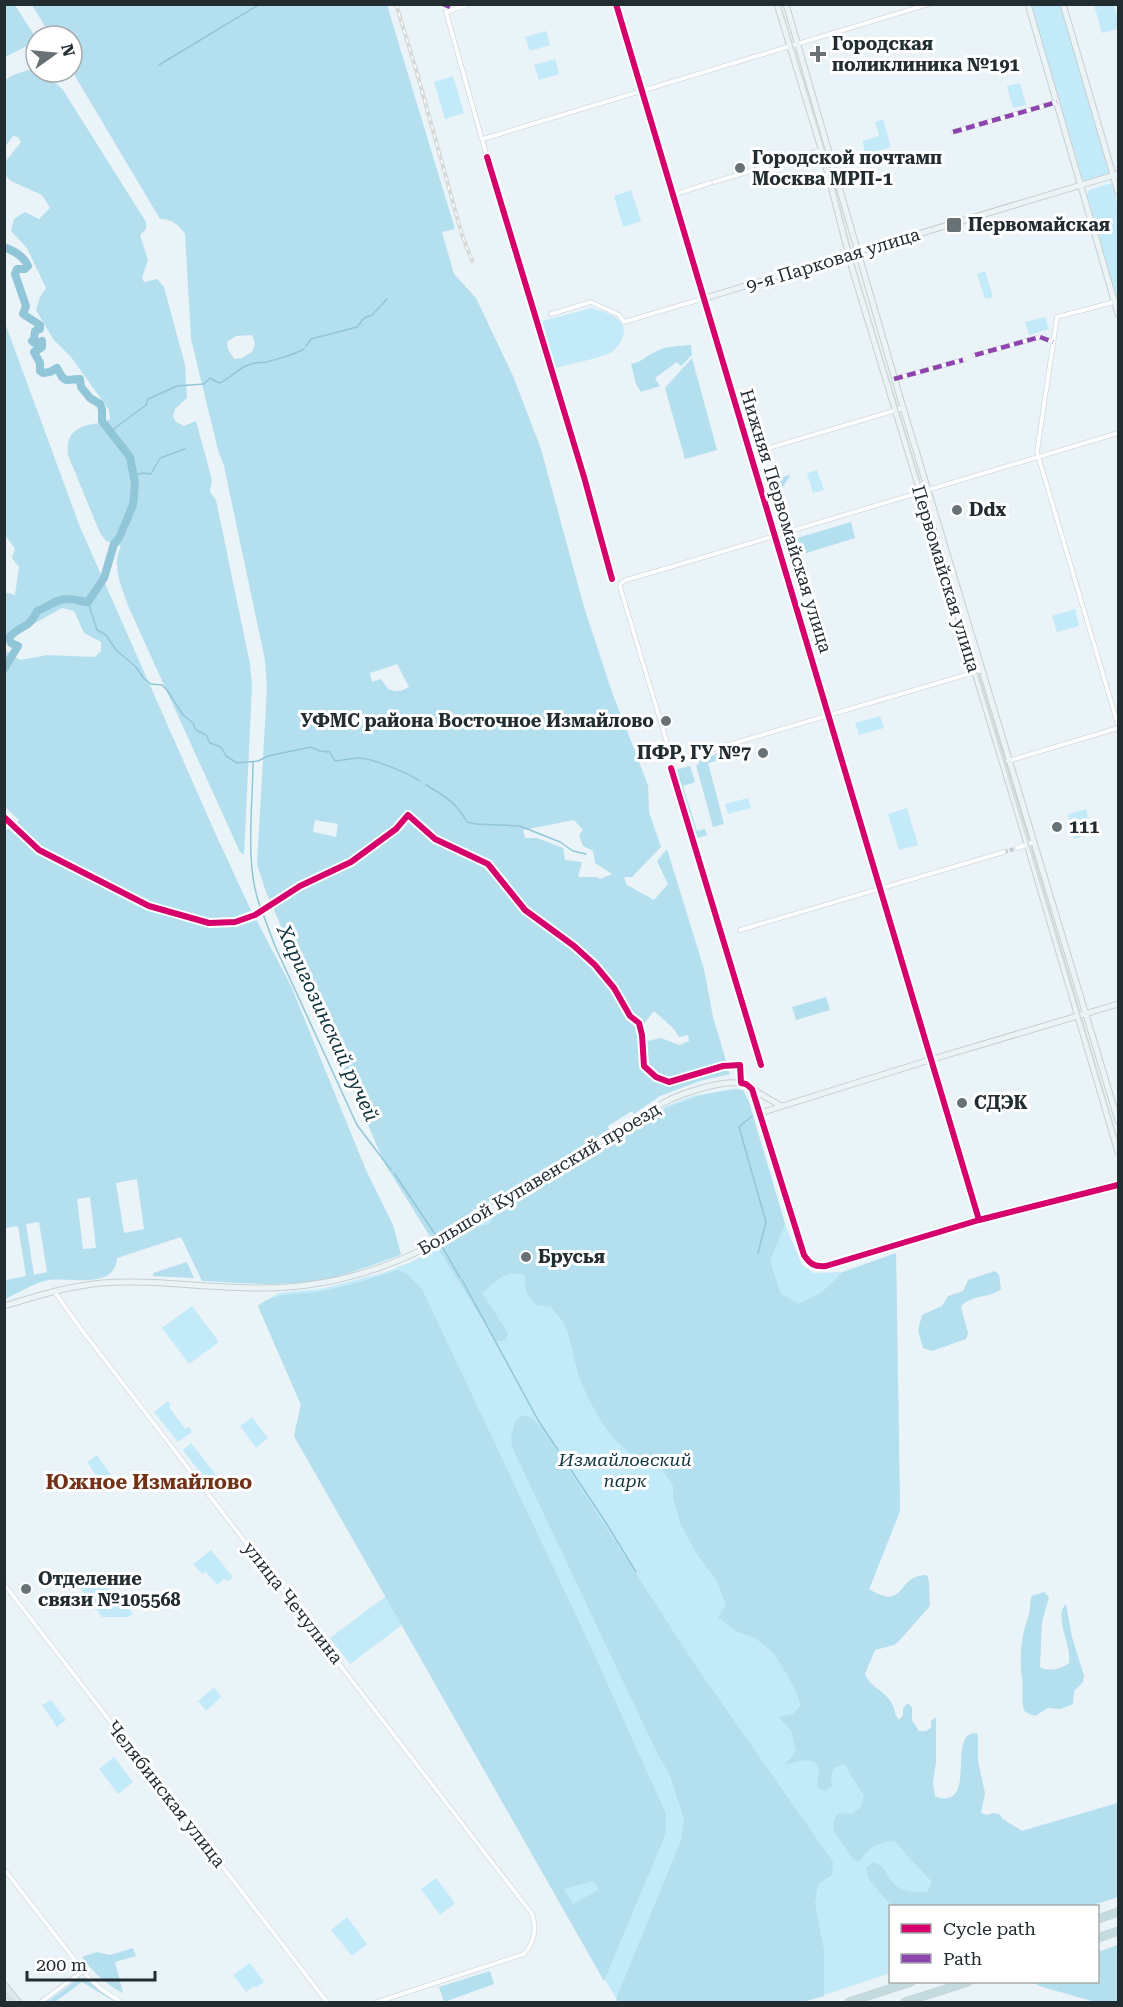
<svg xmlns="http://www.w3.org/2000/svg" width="1123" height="2007" font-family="'Roboto Serif',serif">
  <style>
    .green { fill: #c3eaf8 }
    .forest { fill: #b4dfee; fill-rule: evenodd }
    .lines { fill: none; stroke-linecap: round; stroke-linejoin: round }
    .stream { stroke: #91c6d8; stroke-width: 1.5 }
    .river { stroke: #91c6d8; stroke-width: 8 }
    .street-tunnel { stroke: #c2cbcf; stroke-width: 4; stroke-dasharray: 4 2; stroke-linecap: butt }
    .street-casing { stroke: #c5cfd3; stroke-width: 5 }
    .secondary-casing { stroke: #c5cfd3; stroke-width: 7 }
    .primary-casing { stroke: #c7cdcf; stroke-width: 8 }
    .highway-casing { stroke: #c7cdcf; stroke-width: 9 }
    .street { stroke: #fcfdfe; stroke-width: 4 }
    .secondary { stroke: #ebf3f5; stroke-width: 5 }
    .primary { stroke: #dae8ec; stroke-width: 6 }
    .highway { stroke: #c3dadf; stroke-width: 8 }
    .tram { stroke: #d6d9d9; stroke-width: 1.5 }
    .rail-casing { stroke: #d6d9d9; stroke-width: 4 }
    .rail { stroke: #fff; stroke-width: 1.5; stroke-dasharray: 4.5; stroke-linecap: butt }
    .quiet { stroke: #8e44ad; stroke-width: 4.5; stroke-dasharray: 9 4.5; stroke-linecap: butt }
    .cycleway-casing { stroke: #fff; stroke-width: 10 }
    .cycleway { stroke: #d6006c; stroke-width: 6 }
    .poi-dot { fill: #687276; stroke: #fff; stroke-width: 2 }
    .labels { text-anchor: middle; stroke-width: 6; stroke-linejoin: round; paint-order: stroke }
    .poi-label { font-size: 18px; font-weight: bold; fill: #222d31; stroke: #fff; text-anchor: start }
    .street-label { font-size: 18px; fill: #222d31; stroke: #fff }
    .park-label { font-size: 18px; font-style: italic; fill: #12353f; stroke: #fff }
    .water-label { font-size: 20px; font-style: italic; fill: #10333e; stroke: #fff }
    .neighbourhood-label { font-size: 20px; font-weight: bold; fill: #733218; stroke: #fff }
  </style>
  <rect width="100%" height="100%" fill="#eaf3f7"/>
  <!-- green -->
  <path class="green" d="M1031 5H1062L1110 173 1108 175 1087 181 1083 180Z
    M1094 5H1114L1118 19V29L1102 33Z
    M546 31 550 45 530 51 525 37Z
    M555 59 559 74 539 80 534 65Z
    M453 76 464 113 445 119 434 82Z
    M1020 83 1026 105 1013 108 1007 86Z
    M883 119 891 147 866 155 862 141 879 136 875 122Z
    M1111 183C1123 197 1118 275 1118 298L1115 293 1087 195 1089 190Z
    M631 190 641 221 623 227 614 196Z
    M985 271 993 297 985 299 977 274Z
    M592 308C606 313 631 318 622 339 620 344 615 350 610 353 594 360 569 364 552 369L538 322Z
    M1045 317 1049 329 1029 335 1025 322Z
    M817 470 824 490 813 493 807 473Z
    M1075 609 1079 626 1057 632 1052 616Z
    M880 716 884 728 859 735 855 723Z
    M748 798 751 808 728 814 725 804Z
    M907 808 918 845 899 850 888 814Z
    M1086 809 1092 834 1074 839 1068 814Z
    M734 1089 743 1090 749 1102 785 1224 802 1265 814 1273 843 1272 896 1253 900 1511 869 1590 829 1704 924 1859 1118 1803V1897L1090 1906H890V1973L803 2002H618L402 1625 350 1664 330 1638 386 1596 294 1436 301 1405 258 1306 279 1293 321 1289 383 1273 409 1263 440 1247 667 1106 692 1096Z
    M192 1306 219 1342 189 1364 162 1328Z
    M168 1401 171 1405 169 1407 185 1429 189 1427 192 1432 178 1442 154 1412Z
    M252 1417 268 1438 256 1448 240 1426Z
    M191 1443 217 1476 208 1483 183 1450Z
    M97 1455 111 1475 101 1482 87 1462Z
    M211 1550 233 1577 228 1581 224 1579 217 1585 206 1572 202 1574 193 1564Z
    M95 1578 102 1588 106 1585 123 1607 126 1605 133 1614 128 1617H102L78 1585 81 1582 84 1585Z
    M214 1687 221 1697 206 1711 198 1701Z
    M51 1700 66 1720 57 1727 42 1705Z
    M114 1757 133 1782 118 1794 99 1769Z
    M436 1878 455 1903 440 1915 421 1889Z
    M347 1917 367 1944 352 1956 331 1930Z
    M250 1963 264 1982 256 1988 254 1986 246 1992 233 1975Z"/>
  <!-- forest -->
  <path class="forest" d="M5 4 15 5 34 35 29 45 5 57Z
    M32 5H387L455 229 442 232 454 274 476 298 513 376 541 449 584 607 612 692 648 785 649 812 661 847 632 877H624L627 885 654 900 668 884 657 861 667 849 704 969 713 1017 730 1074 700 1081 660 1096 634 1114 632 1111 608 1126 609 1130 487 1208 473 1209 472 1216 431 1238 385 1164 266 892 257 864 267 689 265 660 224 466 218 450 191 339 185 234C179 225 171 218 160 219L72 71V36H51ZM252 335 255 344 252 352 242 358 234 359 228 349 227 342 236 336ZM397 664 409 687C401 692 396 692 388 689L381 679 372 682 370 673ZM315 820 338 824 336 837 313 832ZM574 820 583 830 579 835 583 846 593 851 595 863 612 874 600 879 597 877H578L582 862 565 860 563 848 537 838H525L523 830ZM654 1011 673 1028 679 1037 688 1035 689 1041 679 1045 661 1038 648 1041 643 1025Z
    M29 70 45 73 63 90 146 222V229L140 235 148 260 142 278 144 282 157 279 164 287 185 365 187 398 175 409 173 416 176 422 184 426 196 421 212 480 210 492 216 500 250 664 252 686 244 855 240 852 129 608C122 587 111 567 121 546L106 541 100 533 68 455C65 427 84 425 107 422L110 418 109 410 71 357 53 339 36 310 40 297 46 288 27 248 11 231 14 219 25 212 39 219 50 208 42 195 11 181 5 175V162L21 142 18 137 13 136 5 147V80L13 75Z
    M5 323 80 527 217 837 248 904 291 986 366 1170 393 1225 401 1254 398 1256C369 1266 339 1278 309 1282 273 1286 237 1283 202 1281L181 1237 117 1258C115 1290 70 1277 48 1280 34 1283 18 1293 5 1299L4 1273 6 1280 26 1276 18 1226 4 1228V832L19 820 5 807 4 592 15 595 19 567 12 558 15 549 5 535ZM62 608 74 611 84 633 101 642V651L95 657 47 655 20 660 5 650V646L8 638ZM137 1179 144 1229 124 1233 116 1183ZM90 1197 96 1248 83 1249 77 1199ZM39 1222 47 1272 34 1275 26 1224Z
    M691 345 692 355 681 366 677 362 655 378 660 386 641 392 636 384 631 364C641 363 647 355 657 351 667 346 679 346 691 345Z
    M692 358 717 450 685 459 665 388Z
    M789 475 790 476 772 503 766 483Z
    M851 522 855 538 797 556 799 566 791 568 784 542Z
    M743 746 745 753 708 763 724 824 713 827 696 765 699 764 698 760Z
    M690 766 695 782 683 786 697 831 705 829 707 835 695 839 675 770Z
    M826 997 830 1010 796 1020 792 1007Z
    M734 1089 743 1090 749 1102 785 1224 770 1261 781 1294 799 1304 822 1292 843 1272 896 1253 900 1511 869 1589C907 1612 895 1575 927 1575L929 1581 930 1606 899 1641 894 1645 875 1650 865 1674C871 1688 885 1691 891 1702 895 1708 894 1714 899 1720L903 1715V1709L907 1703 912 1707V1720L919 1731H926L931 1728V1721L936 1717V1762L933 1782 935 1796C940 1799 942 1799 948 1798 973 1793 948 1728 978 1734V1761L985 1793 981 1813 987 1815 993 1813 999 1814 1003 1819 1022 1831 1118 1803V1897L1090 1906H892L869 1880 866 1868 874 1862C888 1870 885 1873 894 1884 901 1892 917 1892 927 1892L932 1882 894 1841C878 1842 868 1848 860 1861L854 1860 834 1832 833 1822 838 1813 852 1814 861 1807 864 1796 844 1764 834 1768 831 1776 832 1786 825 1791 817 1787 819 1769 814 1762 804 1760 784 1765 796 1752 792 1732 779 1717 793 1714 801 1705 794 1687 774 1653 755 1638 736 1631 718 1617 726 1605 717 1581 698 1556 681 1525 673 1498V1486L662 1469 647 1456C642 1456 637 1456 633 1454 609 1443 582 1391 576 1366 572 1351 571 1335 562 1321 559 1316 554 1312 551 1307L535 1305 526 1292 525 1276C505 1268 498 1281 482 1293L508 1333 505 1341H496L439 1250 472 1228 490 1224 493 1217 665 1108 702 1095Z
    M187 1262 194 1278 153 1276V1273Z
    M398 1270 407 1274 422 1289 590 1645 666 1814V1833L604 1981 294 1436 301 1405 258 1306C273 1292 298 1295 316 1292 343 1288 371 1278 398 1270ZM594 1881 598 1890 573 1904 564 1889Z
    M995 1271 999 1275 1001 1289C990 1299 972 1293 961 1307L968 1333 966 1339 932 1351 923 1348 918 1330 922 1315 942 1306 948 1296 963 1291 968 1280Z
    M523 1415 532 1418 541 1427 693 1662 833 1862 832 1875 818 1884 815 1903 824 1950V1996L803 2002H618L616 1999 682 1838 684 1819 669 1773 659 1757 512 1447 511 1436 516 1420Z
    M1044 1592 1049 1597 1042 1622 1040 1667C1049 1672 1061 1669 1069 1663 1072 1645 1053 1616 1066 1604L1072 1637 1084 1676 1083 1682 1074 1691 1073 1704 1061 1709 1048 1708 1035 1716 1025 1712C1020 1701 1024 1690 1022 1679 1019 1654 1021 1638 1029 1614 1031 1608 1029 1602 1032 1596Z
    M1118 1945V2002H1095L1039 1986 1033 1982H1098V1952Z
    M133 1948 136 1956 115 1962 123 1993C105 1984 94 1973 82 1957L97 1952 110 1955Z
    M490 1971 494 1984 444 2002 439 1987Z
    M79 1978H85L115 2002 82 1982 55 2002H47Z"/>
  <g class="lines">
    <!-- stream -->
    <path class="stream" d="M159 65 260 4
      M306 346 311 339 357 327 364 318 372 315 387 299
      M111 431 146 405 148 399 177 386 204 384 210 378 219 383C229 380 237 369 248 365 254 362 261 363 267 362 280 358 292 356 304 349
      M134 475 143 473 151 474 160 458 185 449
      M88 602 97 630 106 635 116 650 136 667 144 679 151 684 162 685 167 690 183 715 193 723 196 730 206 735 210 743 221 747 226 756 237 763 258 761 268 756 311 747 320 751 330 752 335 761C344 760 352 758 360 758 374 759 408 773 420 781
      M4 638 13 633
      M253 762C253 807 244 866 261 909
      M426 785C443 795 457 803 467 822L476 824 520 826 560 842 573 851 586 854
      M263 914 275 946 357 1125 391 1170
      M752 1116 739 1127 766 1222 758 1253
      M394 1173 435 1234
      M443 1248 460 1278
      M462 1280 538 1420 606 1523 636 1572"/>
    <!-- river -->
    <path class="river" d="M4 247C14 251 24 256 28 266L25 269H17L15 274 26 306 23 314 40 325V329L35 331 34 340 32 341 36 344 42 341V347L34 352 40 363V371L43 373 50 372 57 368 62 377 66 380 80 379 81 387 90 398 100 404 102 409V421L130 457 135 484 133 505 119 538 114 544 104 578 88 602C82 602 75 599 69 599 57 598 48 607 37 611 29 630 19 625 9 638L11 643 18 646 4 669"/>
    <!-- street-tunnel -->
    <path class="street-tunnel" d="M1004 852 1017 848"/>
    <!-- street casing -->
    <g class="street-casing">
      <path id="street" d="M470 4 446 12 487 157
        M616 4 929 1047
        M953 132 1057 102
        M483 139 929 4
        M714 182 822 150
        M673 195 710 183
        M1118 301 1057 317 1037 452 1118 725
        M551 314 591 302 619 315 624 322 705 298
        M975 355 1040 337 1053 342
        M894 379 963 360
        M749 454 903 408
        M982 670 704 752C691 756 675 762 668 746L620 587 621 583 626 580 664 569 1118 433
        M1008 761 1118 728
        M1017 848 1034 842
        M740 930 1004 852
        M929 1049 979 1220
        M54 1291 81 1329 532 1914C537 1928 534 1944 524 1954L377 2002
        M4 1584 327 2002
        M4 1869 88 1977 101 1989 121 2002
        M41 2002 83 1971"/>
    </g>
    <!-- secondary casing -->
    <g class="secondary-casing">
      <path id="secondary" d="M777 4 823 155 852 268 1019 817 1118 1152
        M786 4 902 404 1118 1121
        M1028 4 1118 314
        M1063 4 1118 192
        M705 298 1118 174
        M923 1062 1118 1004
        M752 1089 781 1106
        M760 1113 920 1063
        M4 1306C37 1296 68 1286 102 1283 153 1279 204 1288 256 1288 321 1289 382 1272 439 1241L661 1104C678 1095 737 1072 752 1089L804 1255C810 1264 814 1267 826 1266L979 1220 1118 1185"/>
    </g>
    <!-- primary casing -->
    <g class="primary-casing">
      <path id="primary" d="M4 1985 18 2002
        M4 1999 7 2002"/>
    </g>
    <!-- highway casing -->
    <g class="highway-casing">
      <path id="highway" d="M1098 1919 1118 1912
        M1098 1938 1118 1931
        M849 2002 911 1982
        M905 2002 968 1982"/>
    </g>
    <!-- street -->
    <use href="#street" class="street"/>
    <!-- secondary -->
    <use href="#secondary" class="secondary"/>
    <!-- primary -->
    <use href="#primary" class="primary"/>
    <!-- highway -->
    <use href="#highway" class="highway"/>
    <!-- tram -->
    <path class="tram" d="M780 4 830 168 855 267 1118 1142"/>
    <!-- rail casing -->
    <g class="rail-casing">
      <path id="rail" d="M396 4 417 73 462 235 472 261"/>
    </g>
    <!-- rail -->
    <use href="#rail" class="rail"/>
    <!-- quiet -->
    <path class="quiet" d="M443 4 450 7
      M953 132 1057 102
      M975 355 1040 337 1053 342
      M894 379 963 360"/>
    <!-- cycleway casing -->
    <g class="cycleway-casing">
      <path id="cycleway" d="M616 4 979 1220
        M487 157 584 477 612 579
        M671 768 761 1065
        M4 817 39 850 149 906 209 923 235 922 255 915 300 886 351 862 396 829 408 815 435 839 488 864 525 910 574 946 595 965 614 988 630 1016 639 1023 642 1035 644 1066 656 1077 669 1082 723 1066 740 1065 741 1083 746 1084 752 1089 804 1255C810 1264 814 1267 826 1266L979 1220 1118 1185"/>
    </g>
    <!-- cycleway -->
    <use href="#cycleway" class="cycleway"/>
  </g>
  <!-- markers -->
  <g class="poi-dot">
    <path d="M815 45h6v6h6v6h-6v6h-6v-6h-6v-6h6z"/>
    <circle cx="740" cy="168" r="6"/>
    <rect x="946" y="217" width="16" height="16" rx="3"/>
    <circle cx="957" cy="510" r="6"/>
    <circle cx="666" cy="721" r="6"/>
    <circle cx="763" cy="753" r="6"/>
    <circle cx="1057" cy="827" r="6"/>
    <circle cx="962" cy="1103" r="6"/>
    <circle cx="526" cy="1257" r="6"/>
    <circle cx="26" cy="1589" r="6"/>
  </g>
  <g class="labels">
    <!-- poi labels -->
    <g class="poi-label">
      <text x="832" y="50">Городская<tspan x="832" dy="21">поликлиника №191</tspan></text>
      <text x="752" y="164">Городской почтамп<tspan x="752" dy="21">Москва МРП-1</tspan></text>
      <text x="968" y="231">Первомайская</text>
      <text x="969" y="516">Ddx</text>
      <text x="654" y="727" text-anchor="end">УФМС района Восточное Измайлово</text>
      <text x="751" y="759" text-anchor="end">ПФР, ГУ №7</text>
      <text x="1069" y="833">111</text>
      <text x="974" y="1109">СДЭК</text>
      <text x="538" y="1263">Брусья</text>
      <text x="38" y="1585">Отделение<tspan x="38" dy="21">связи №105568</tspan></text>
    </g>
    <!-- street labels -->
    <g class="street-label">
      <text transform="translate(833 260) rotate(-17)" y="6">9-я Парковая улица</text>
      <text transform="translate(786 521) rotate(73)" y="6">Нижняя Первомайская улица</text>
      <text transform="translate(946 579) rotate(73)" y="6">Первомайская улица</text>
      <text transform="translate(539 1179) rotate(-31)" y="6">Большой Купавенский проезд</text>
      <text transform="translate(293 1603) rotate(52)" y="6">улица Чечулина</text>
      <text transform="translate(166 1794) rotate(52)" y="6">Челябинская улица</text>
    </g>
    <!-- park labels -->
    <g class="park-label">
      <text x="625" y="1466">Измайловский<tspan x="625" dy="21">парк</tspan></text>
    </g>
    <!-- water labels -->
    <g class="water-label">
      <text transform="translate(328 1023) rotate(65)" y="7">Харигозинский ручей</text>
    </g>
    <!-- neighbourhood labels -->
    <g class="neighbourhood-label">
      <text x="149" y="1489">Южное Измайлово</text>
    </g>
  </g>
  <!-- border -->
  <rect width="1123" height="2007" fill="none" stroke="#222d31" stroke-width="12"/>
  <!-- legend -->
  <rect x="889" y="1905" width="210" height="78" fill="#ffffff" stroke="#a7abad" stroke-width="1.5"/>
  <rect x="901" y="1924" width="30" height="9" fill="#d6006c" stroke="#a7abad" stroke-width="1.5"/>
  <text x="943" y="1935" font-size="18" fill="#222d31">Cycle path</text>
  <rect x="901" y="1954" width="30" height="9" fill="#8e44ad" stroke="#a7abad" stroke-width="1.5"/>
  <text x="943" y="1965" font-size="18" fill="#222d31">Path</text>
  <!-- north arrow -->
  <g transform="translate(54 54) rotate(75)"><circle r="28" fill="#ffffff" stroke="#a7abad" stroke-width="1.5"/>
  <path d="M0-4.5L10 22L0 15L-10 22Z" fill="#687276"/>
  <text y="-9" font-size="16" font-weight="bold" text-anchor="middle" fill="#222d31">N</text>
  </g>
  <!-- scale -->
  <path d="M27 1971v9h128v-9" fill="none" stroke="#222d31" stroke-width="3"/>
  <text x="36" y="1971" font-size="18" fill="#222d31" stroke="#ffffff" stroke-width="4.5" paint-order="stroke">200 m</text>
</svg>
